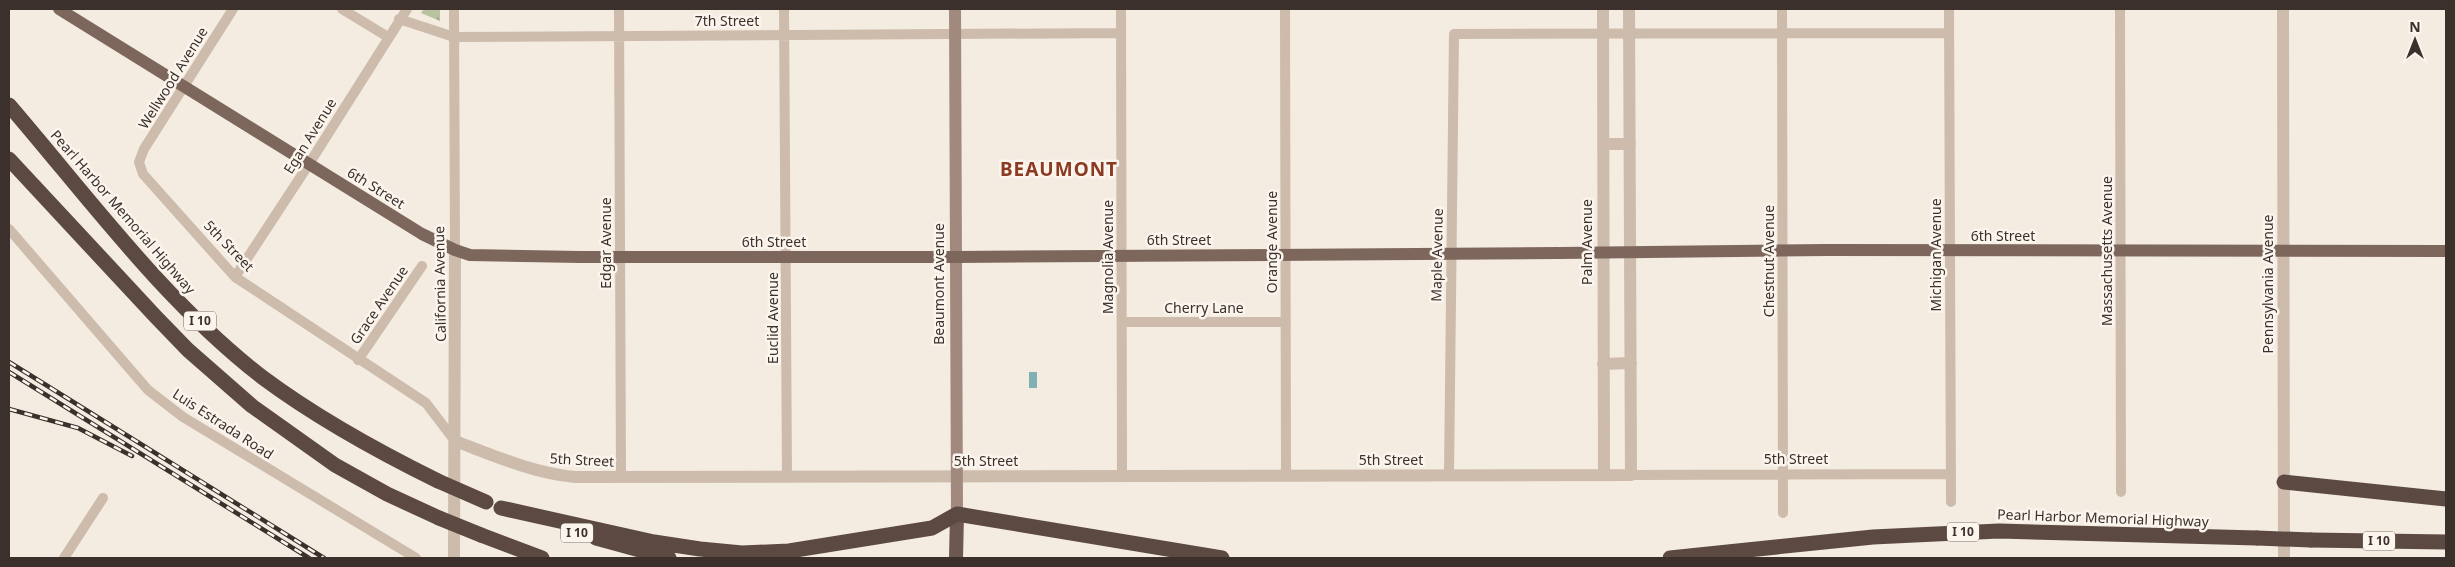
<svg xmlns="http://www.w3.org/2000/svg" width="2455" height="567" font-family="'Noto Sans',sans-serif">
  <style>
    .park { fill: url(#park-tufts) }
    .water { fill: #7fb0b2 }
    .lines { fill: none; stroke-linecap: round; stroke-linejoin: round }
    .minor { stroke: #cdbbac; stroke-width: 10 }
    .tertiary { stroke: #cdbbac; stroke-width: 12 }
    .secondary { stroke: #a18a7d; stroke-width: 12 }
    .primary { stroke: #7d675c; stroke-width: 12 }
    .trunk { stroke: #6c584f; stroke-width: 14 }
    .motorway { stroke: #5c4a42; stroke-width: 15 }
    .rail-casing { stroke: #3b302b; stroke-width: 4.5 }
    .rail { stroke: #fbf5ee; stroke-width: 2.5; stroke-dasharray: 8; stroke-linecap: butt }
    .motorway-bridge { stroke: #5c4a42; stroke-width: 15 }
    .labels { text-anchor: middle; stroke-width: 5; stroke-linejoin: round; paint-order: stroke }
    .shield { fill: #fbf5ee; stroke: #756b66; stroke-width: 1 }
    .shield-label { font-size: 12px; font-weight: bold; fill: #3b302b }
    .street-label { font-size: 14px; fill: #3b302b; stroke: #fbf5ee }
    .district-label { font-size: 19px; font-weight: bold; letter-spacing: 1px; fill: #8c3b22; stroke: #fbf5ee }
  </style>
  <defs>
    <pattern id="park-tufts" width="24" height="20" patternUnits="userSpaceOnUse" patternTransform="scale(1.25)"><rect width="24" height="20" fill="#b8c4a0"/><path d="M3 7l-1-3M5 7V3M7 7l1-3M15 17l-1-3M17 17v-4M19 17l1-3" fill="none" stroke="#97a083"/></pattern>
  </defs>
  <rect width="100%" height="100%" fill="#f4ebe1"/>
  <!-- park -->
  <path class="park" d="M424 9H440V21L421 13Z"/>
  <!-- water -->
  <path class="water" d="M1029 372H1037V388H1029Z"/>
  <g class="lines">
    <!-- minor -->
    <path class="minor" d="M233 9 144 149 139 162 143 174 235 277 426 403 455 441
      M342 9 388 37
      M454 9 455 250
      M619 9 621 477
      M784 9 787 476
      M1121 9 1122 476
      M1285 9 1286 475
      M1782 9 1783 513
      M1949 9 1951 502
      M2120 9 2121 492
      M399 19 454 37 1121 33
      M9 229 148 390 183 417 416 558
      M235 277 309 164 407 9
      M1122 322H1286
      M358 360 422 266
      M1449 475 1454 34 1949 33
      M1631 475 1950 474
      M64 558 103 498"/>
    <!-- tertiary -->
    <path class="tertiary" d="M1603 9 1604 475
      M2283 9 2284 558
      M1603 144H1630
      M1603 364 1631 363
      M455 441C495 456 533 473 575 477L1631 475 1629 9
      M454 558 455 250"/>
    <!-- secondary -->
    <path class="secondary" d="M955 9 957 514"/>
    <!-- primary -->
    <path class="primary" d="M59 9 422 234 455 250 470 255 580 257H955L1558 253
      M1560 253 1827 250 2446 251"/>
    <!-- trunk -->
    <path class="trunk" d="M956 558 957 514"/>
    <!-- motorway -->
    <path class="motorway" d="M9 105C89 198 164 301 262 377 317 418 377 451 438 481
      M9 159 156 317 188 350 252 406 335 465 387 494 439 518
      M2284 482 2446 499
      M501 508 654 542 700 549 742 553 789 551 932 528 957 514 1222 558
      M481 535 542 558
      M596 538 669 558
      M2311 540 2446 542
      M1670 558 1873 537 1999 531 2257 538"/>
    <!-- rail casing -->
    <g class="rail-casing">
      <path id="rail" d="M9 362 324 558
        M9 372 309 558
        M9 409 78 428 132 456"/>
    </g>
    <!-- rail -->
    <use href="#rail" class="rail"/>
    <!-- motorway-bridge -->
    <path class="motorway-bridge" d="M438 481 486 502
      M439 518 481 535
      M2257 538 2311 540"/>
  </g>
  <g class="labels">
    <!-- shield labels -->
    <g class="shield">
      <rect x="184" y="311.5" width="32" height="19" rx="4"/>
      <rect x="1947" y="522.5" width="32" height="19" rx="4"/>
      <rect x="561" y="523.5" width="32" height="19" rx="4"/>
      <rect x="2363" y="531.5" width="32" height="19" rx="4"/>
    </g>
    <g class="shield-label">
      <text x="200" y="325">I 10</text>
      <text x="1963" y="536">I 10</text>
      <text x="577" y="537">I 10</text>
      <text x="2379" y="545">I 10</text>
    </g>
    <!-- street labels -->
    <g class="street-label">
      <text x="727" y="26">7th Street</text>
      <text transform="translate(173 78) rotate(-58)" y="5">Wellwood Avenue</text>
      <text transform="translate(310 136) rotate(-58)" y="5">Egan Avenue</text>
      <text transform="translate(376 188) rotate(32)" y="5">6th Street</text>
      <text transform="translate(123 212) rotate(49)" y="5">Pearl Harbor Memorial Highway</text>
      <text x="2003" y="241">6th Street</text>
      <text x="1179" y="245">6th Street</text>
      <text x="774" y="247">6th Street</text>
      <text transform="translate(1272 242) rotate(-90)" y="5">Orange Avenue</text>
      <text transform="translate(1587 242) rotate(-90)" y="5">Palm Avenue</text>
      <text transform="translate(606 243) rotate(-90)" y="5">Edgar Avenue</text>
      <text transform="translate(229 246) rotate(46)" y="5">5th Street</text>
      <text transform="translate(2107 251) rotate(-90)" y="5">Massachusetts Avenue</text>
      <text transform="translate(1437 255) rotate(-89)" y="5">Maple Avenue</text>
      <text transform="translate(1936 255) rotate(-90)" y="5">Michigan Avenue</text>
      <text transform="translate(1108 257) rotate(-90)" y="5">Magnolia Avenue</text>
      <text transform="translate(1769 261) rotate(-90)" y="5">Chestnut Avenue</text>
      <text transform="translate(440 284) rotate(-91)" y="5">California Avenue</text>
      <text transform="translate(939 284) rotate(-90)" y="5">Beaumont Avenue</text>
      <text transform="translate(2268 284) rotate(-90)" y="5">Pennsylvania Avenue</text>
      <text transform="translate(379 305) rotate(-56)" y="5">Grace Avenue</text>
      <text x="1204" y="313">Cherry Lane</text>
      <text transform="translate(773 318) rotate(-90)" y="5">Euclid Avenue</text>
      <text transform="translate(223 424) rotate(33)" y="5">Luis Estrada Road</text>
      <text x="1796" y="464">5th Street</text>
      <text transform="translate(582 460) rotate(3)" y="5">5th Street</text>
      <text x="1391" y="465">5th Street</text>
      <text x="986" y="466">5th Street</text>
      <text transform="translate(2103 518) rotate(2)" y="5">Pearl Harbor Memorial Highway</text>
    </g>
    <!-- district labels -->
    <g class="district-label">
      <text x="1059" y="176">BEAUMONT</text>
    </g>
  </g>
  <!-- border -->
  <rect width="2455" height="567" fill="none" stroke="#3b302b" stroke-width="20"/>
  <!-- north arrow -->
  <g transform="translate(2415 40)" stroke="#fbf5ee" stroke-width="4" paint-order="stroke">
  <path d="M0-4L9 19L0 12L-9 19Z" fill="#3b302b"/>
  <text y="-8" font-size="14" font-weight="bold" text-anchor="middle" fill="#3b302b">N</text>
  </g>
</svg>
